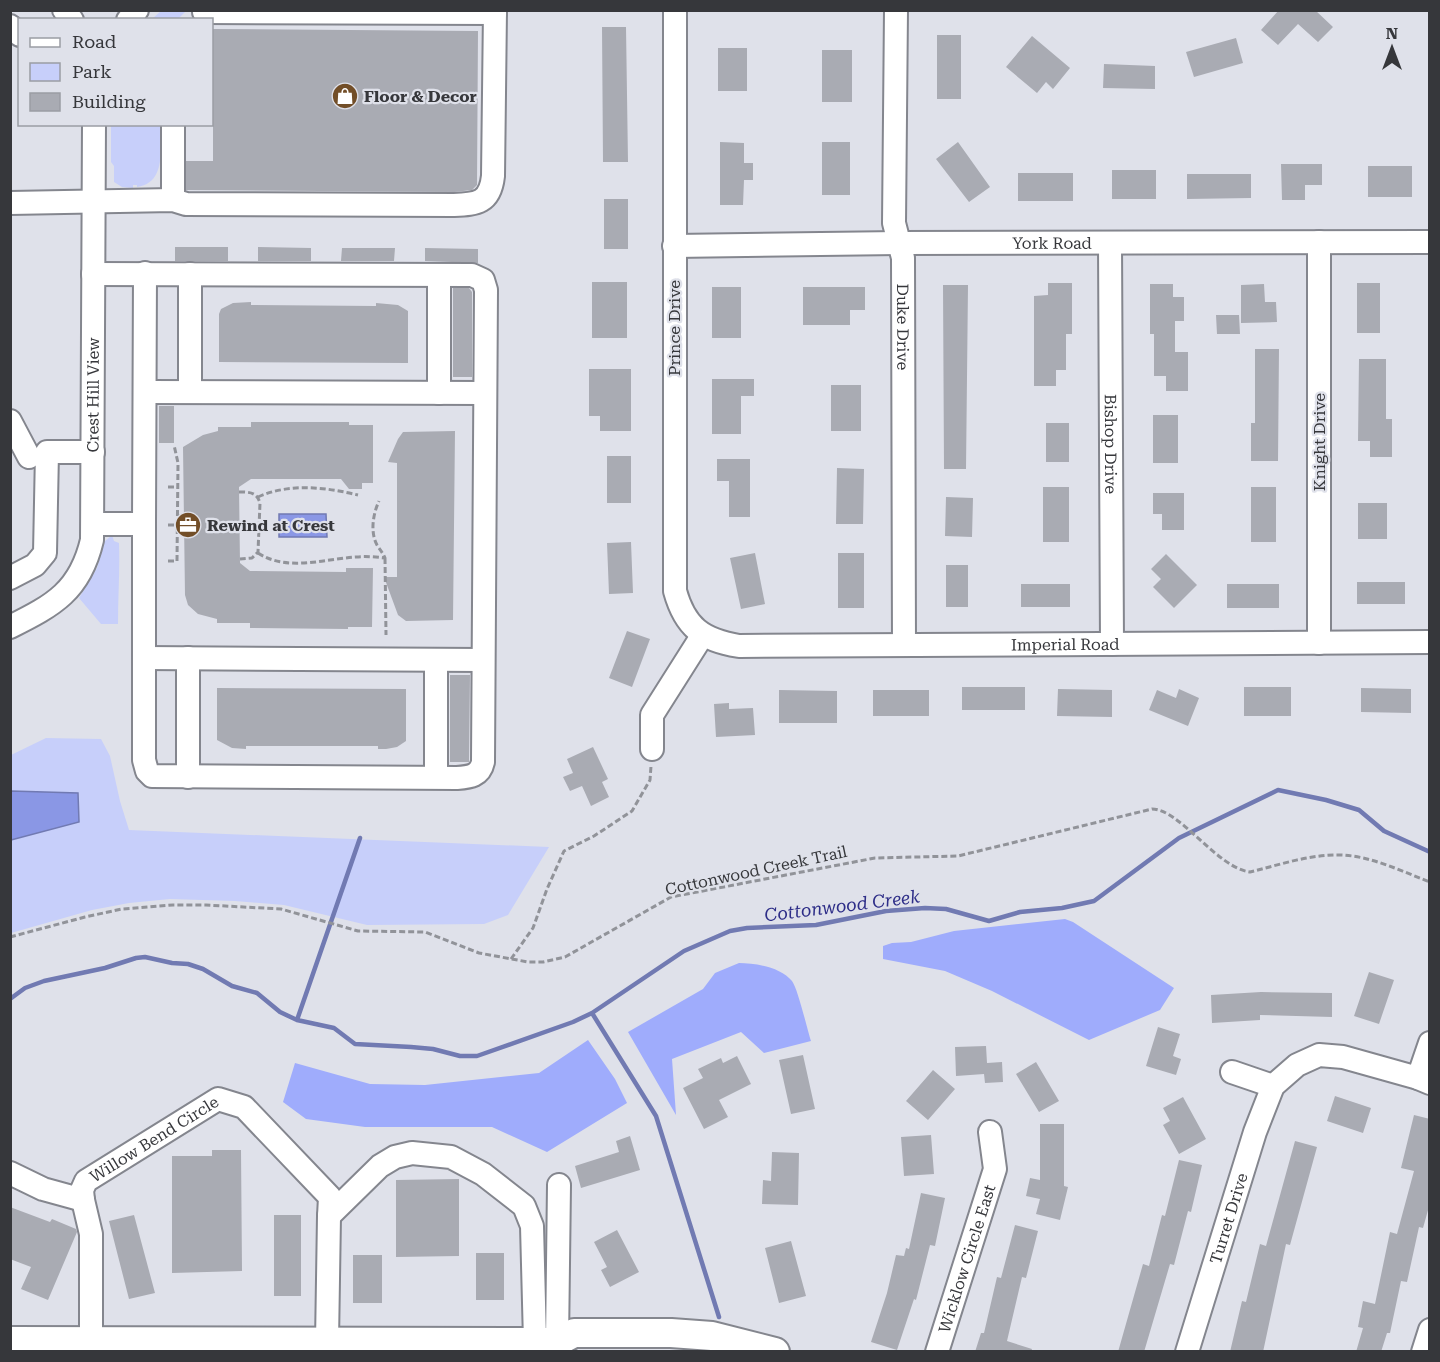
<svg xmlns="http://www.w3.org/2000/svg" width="1440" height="1362" font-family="'Roboto Serif',serif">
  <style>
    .green { fill: #c7cffa }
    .forest { fill: #9facfc }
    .water { fill: #8a97e5; stroke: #717ab2; stroke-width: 1.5 }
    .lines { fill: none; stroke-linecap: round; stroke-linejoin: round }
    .stream { stroke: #717ab2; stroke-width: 4.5 }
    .building { fill: #a9abb3 }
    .minor-casing { stroke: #84868e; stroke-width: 26 }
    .major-casing { stroke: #84868e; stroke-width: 32 }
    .path { stroke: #919399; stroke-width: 3; stroke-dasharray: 6 3; stroke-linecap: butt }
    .minor { stroke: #fff; stroke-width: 22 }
    .major { stroke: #fff; stroke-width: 28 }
    .labels { text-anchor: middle; stroke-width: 4.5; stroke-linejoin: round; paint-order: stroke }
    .poi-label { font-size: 16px; font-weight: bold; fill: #36373b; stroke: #dfe1ea; text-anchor: start }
    .street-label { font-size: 16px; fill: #36373b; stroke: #dfe1ea }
    .water-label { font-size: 18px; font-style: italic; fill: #2e2e88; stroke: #dfe1ea }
  </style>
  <rect width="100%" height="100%" fill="#dfe1ea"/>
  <!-- green -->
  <path class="green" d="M161 11V10L186 11 178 19H152Z
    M111 125H160C160 147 167 183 137 187V185H133V188L122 187 114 182V166L111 162Z
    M112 535 114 541 119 543C120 570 118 596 118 624H101L79 598 97 568 104 542Z
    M46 738 101 739 110 756 120 801 129 830 549 847 508 915 484 924 367 925 284 905 235 901 170 899 129 903 92 910 11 933V755Z"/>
  <!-- forest -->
  <path class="forest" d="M1065 919 1073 922 1174 988 1160 1010 1089 1040 992 991 945 971 883 959V946L892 943 911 942 954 931Z
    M739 963C755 963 781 967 792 981 798 989 807 1029 811 1041L764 1053 741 1032 672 1059 676 1115 628 1032 703 989 715 973Z
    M588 1040 615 1079 627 1103 547 1152 492 1127H365L306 1119 283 1102 295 1063 370 1084 425 1085 539 1073Z"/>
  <!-- water -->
  <path class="water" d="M279 514H326L327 537H279Z
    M11 791 78 793 79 822 11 840Z"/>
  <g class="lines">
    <!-- stream -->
    <path class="stream" d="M10 999 25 988 44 981 105 968 136 958 145 957 172 963 188 964 203 969 232 986 257 993 280 1012 297 1020 334 1028 355 1044 411 1047 433 1049 460 1056H477L573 1022 592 1013 684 951 730 931 747 928 816 925 886 911 925 908 946 909 989 921 1020 912 1062 908 1094 901 1179 838 1278 790 1326 800 1359 810 1384 831 1430 852
      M592 1013 656 1116 719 1317
      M297 1020 360 838"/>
  </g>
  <!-- building -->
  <path class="building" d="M1279 10H1315L1333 27 1318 42 1298 24 1278 45 1261 30Z
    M602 27H626L628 162H603Z
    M213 29 478 31 477 185 472 190 454 192 186 190V161H213Z
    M937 35H961V99H937Z
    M1032 36 1070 68 1053 89 1046 82 1037 93 1006 67Z
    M1236 38 1243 63 1194 77 1186 52Z
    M718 48H747V91H718Z
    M822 50H852V102H822Z
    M1104 64 1155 66V89L1103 88Z
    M720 142 744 143V163H753V180H744L743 205H720Z
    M822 142H850V195H822Z
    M958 142 990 187 969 202 936 159Z
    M1281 164H1322V185H1305V200H1282Z
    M1368 166H1412V197H1368Z
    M1112 170H1156V199H1112Z
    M1018 173H1073V201H1018Z
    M1187 174H1251V198L1187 199Z
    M604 199H628V249H604Z
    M175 247H228V261H175Z
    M258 247 311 248V261H258Z
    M342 248H395L394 261H341Z
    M425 248 478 249V263L425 261Z
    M592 282H627V338H592Z
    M1048 283H1072V334H1066V370H1056V386H1034V296L1048 295Z
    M1357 283H1380V333H1357Z
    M1150 284H1173V297H1184V321H1175V352H1188V391H1166V376H1154V334H1150Z
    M1264 284 1265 302H1276L1277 322 1241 323V285Z
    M943 285H968L966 469H944Z
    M712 287H741V338H712Z
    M803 287H865V310H850V325H803Z
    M453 288H469L472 292V377H453Z
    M251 302V305L376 306V303L398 305 408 311V363L219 362V314L221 309 233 303Z
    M1216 315H1239L1240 334H1217Z
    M1255 349H1279L1278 461H1251V423H1255Z
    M1359 359H1386V419H1392V457H1370V441H1358Z
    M589 369H631V431H600V416H589Z
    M712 379H754V396H741V434H712Z
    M831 385H861V431H831Z
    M159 406H174V443H159Z
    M1153 415H1178V463H1153Z
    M251 422H349V425H373V483H362V489H349L341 479H251L239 487 240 563 250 571 346 572V568H373L372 627H348V629L250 628V623H217V619L198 614 188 605 185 595 183 447 203 435 218 431V427H251Z
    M1046 423H1069V462H1046Z
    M455 431 453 620 406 621 398 615 384 577H397V463L388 462 398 439 403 432Z
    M607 456H631V503H607Z
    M717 459H750V517H729V481H717Z
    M837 468 864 469 863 524H836Z
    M1043 487H1069V542H1043Z
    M1251 487H1276V542H1251Z
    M1153 493H1184V530H1162V514H1153Z
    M946 497 973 498 972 537 945 536Z
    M1358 503H1387V539H1358Z
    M631 542 633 593 609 594 607 543Z
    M755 553 765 604 741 609 730 558Z
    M838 553H864V608H838Z
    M1166 554 1197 585 1174 608 1153 587 1161 579 1151 569Z
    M946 565H968V607H946Z
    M1357 582H1405V604H1357Z
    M1021 584H1070V607H1021Z
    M1227 584H1279V608H1227Z
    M627 631 650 639 632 687 609 678Z
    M450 675H470L469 762H450Z
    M962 687H1025V710H962Z
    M1244 687H1291V716H1244Z
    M217 688 406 689V741L397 747 386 749H378V746H246V749L232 748 217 740Z
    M1361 688 1411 689V713L1361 712Z
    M1058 689 1112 690V717L1057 716Z
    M1179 689 1199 698 1188 726 1149 710 1157 690 1176 698Z
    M779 690 837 691V723H779Z
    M873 690H929V716H873Z
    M729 703V709L753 708 755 735 716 737 714 704Z
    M593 747 608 779 602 782 609 797 591 806 582 786 570 791 563 777 573 773 567 759Z
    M1369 972 1394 980 1379 1024 1354 1016Z
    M1261 992 1332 993V1017L1260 1015V1020L1212 1023 1211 995Z
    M1158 1027 1180 1034 1173 1056 1181 1059 1176 1075 1146 1066Z
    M986 1046 987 1063 1002 1062 1003 1082 985 1083 984 1074 956 1076 955 1047Z
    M803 1055 815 1109 791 1114 779 1060Z
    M737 1056 751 1084 719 1100 728 1117 704 1129 683 1088 703 1078 698 1069 721 1058 723 1063Z
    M1036 1062 1059 1101 1039 1112 1016 1074Z
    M933 1070 955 1089 928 1120 906 1101Z
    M1335 1096 1371 1108 1363 1133 1327 1121Z
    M1183 1097 1206 1139 1179 1154 1163 1125 1170 1121 1163 1108Z
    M1414 1115 1430 1119V1203L1423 1228 1419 1227 1407 1282 1401 1281 1390 1333H1387L1381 1352H1356L1363 1328 1358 1327 1363 1301 1375 1304 1390 1232 1397 1234 1414 1171 1401 1168Z
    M1040 1124H1064V1186L1068 1187 1060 1220 1036 1214 1040 1199 1026 1196 1030 1178 1040 1180Z
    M931 1135 934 1174 904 1176 901 1137Z
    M630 1136 640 1170 581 1188 575 1166 619 1152 616 1141Z
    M1295 1141 1317 1147 1290 1245 1286 1244 1263 1352H1230L1242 1301 1246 1302 1260 1244 1266 1246Z
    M212 1150H241L242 1271 172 1273V1156H212Z
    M772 1152 799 1153 798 1205 762 1204 763 1180 771 1181Z
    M1179 1160 1202 1165 1191 1212 1188 1211 1174 1265 1170 1264 1144 1352H1118L1143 1264 1149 1266 1162 1215 1165 1216Z
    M459 1179V1256L396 1257V1180Z
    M921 1193 945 1198 935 1246 930 1245 916 1300 914 1299 897 1350 871 1342 887 1293 896 1255 904 1256 906 1248 909 1249Z
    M10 1207 50 1222 52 1219 76 1229 77 1232 48 1300 21 1289 31 1267 10 1259Z
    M134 1215 155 1293 129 1299 109 1221Z
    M274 1215H301V1296H274Z
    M1015 1225 1038 1231 1026 1278 1022 1277 1007 1341 1032 1349 1031 1352H975L981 1333H984L997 1277 1001 1278Z
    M617 1230 639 1272 610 1287 601 1270 607 1267 594 1242Z
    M791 1241 806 1296 779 1303 765 1248Z
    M476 1253H504V1300H476Z
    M353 1255H382V1303H353Z"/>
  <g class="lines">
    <!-- minor casing -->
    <g class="minor-casing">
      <g id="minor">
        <path d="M64 10 72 20"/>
        <path id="s1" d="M675 10V591C685 627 702 640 739 646L1430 642"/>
        <path id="s2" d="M896 10 894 223 903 258 904 644"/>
        <path d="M204 12 495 13"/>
        <path d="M128 20 137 10"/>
        <path d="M10 26 20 35"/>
        <path d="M173 200V124"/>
        <path d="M10 203 173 200 186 204 454 205C477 204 490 203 493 176L495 10"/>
        <path id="s3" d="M1110 243 1112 644"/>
        <path id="s4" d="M674 246 899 243 1430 242"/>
        <path d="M439 275V393"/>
        <path d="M145 392 484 393"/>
        <path d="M190 392V274"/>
        <path d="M10 421 29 457"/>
        <path d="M93 524H144V760L147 771 152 776 457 778C470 777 480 776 483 762L486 290 483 280 472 275 93 274"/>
        <path d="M144 524 145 273"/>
        <path d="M10 578 35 565 45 553 47 452H93"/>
        <path id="s5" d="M10 627C54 605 80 591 92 540L94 124"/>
        <path d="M1319 643V242"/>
        <path d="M144 658 483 660"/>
        <path d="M188 658V777"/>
        <path d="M652 749V715L702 636"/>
        <path d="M436 777V660"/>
        <path d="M1430 1043 1418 1078 1430 1083"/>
        <path d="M1232 1072 1273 1086"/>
        <path id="s6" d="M10 1173 43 1189 83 1200 82 1190 86 1181 218 1099 244 1107 330 1197 329 1216 380 1166 395 1157 412 1153 451 1157 483 1174 524 1206 532 1226 535 1341"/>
        <path d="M83 1200 91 1234V1341"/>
        <path d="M327 1342 329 1216"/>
        <path d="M557 1342 559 1185"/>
        <path id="s7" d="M937 1352 995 1169 990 1132"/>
        <path id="s8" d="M1187 1352 1255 1132 1273 1086 1297 1065 1319 1055 1343 1057 1418 1078"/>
        <path d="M1423 1352 1430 1330"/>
      </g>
    </g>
    <!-- major casing -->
    <g class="major-casing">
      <path id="major" d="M10 1341 557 1342 574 1333H671L712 1336 775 1352"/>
    </g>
    <!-- path -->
    <path class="path" d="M168 487H178
      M239 492C249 492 257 492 260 503L258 552 252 558 240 559
      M258 497C289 483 325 487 358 495
      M168 525H178
      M258 553C287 572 324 559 356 557 366 556 376 557 385 558 383 553 380 550 377 545 370 532 373 514 379 501
      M385 558 386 635
      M168 561H177L178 463 174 445
      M10 937 85 917 122 909 173 905H206L281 909 358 931 425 932 479 953 528 962H543L565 957 671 897 875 858 958 856 1152 809C1180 809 1217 868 1250 872 1279 865 1310 854 1341 855 1371 856 1401 871 1430 882
      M511 959 533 928 547 889 564 851 594 836 632 811 650 780 651 766"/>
    <!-- minor -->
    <use href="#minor" class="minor"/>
    <!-- major -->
    <use href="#major" class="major"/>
  </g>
  <!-- icons -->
  <defs>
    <g id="shop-disc" transform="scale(1.35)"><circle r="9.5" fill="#724e28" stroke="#dfe1ea"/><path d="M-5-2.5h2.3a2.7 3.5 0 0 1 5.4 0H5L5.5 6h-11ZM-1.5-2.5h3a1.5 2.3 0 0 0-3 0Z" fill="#fff"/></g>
    <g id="office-disc" transform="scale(1.35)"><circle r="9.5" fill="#724e28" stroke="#dfe1ea"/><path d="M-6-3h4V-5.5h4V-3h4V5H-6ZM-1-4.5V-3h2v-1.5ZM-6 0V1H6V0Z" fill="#fff"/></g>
  </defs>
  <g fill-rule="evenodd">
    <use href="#shop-disc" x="345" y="96"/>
    <use href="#office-disc" x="188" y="525"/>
  </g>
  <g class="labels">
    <!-- poi labels -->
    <g class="poi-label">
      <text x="364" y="102">Floor &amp; Decor</text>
      <text x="207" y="531">Rewind at Crest</text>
    </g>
    <!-- street labels -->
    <g class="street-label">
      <text dy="6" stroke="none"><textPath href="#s4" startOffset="378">York Road</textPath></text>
      <text dy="6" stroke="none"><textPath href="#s2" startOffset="318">Duke Drive</textPath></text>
      <text transform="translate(674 328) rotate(-90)" y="6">Prince Drive</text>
      <text dy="6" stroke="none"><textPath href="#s5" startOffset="270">Crest Hill View</textPath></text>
      <text transform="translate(1319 442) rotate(-90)" y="6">Knight Drive</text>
      <text dy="6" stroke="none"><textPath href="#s3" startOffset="201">Bishop Drive</textPath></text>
      <text dy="6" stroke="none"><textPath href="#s1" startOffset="998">Imperial Road</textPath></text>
      <text transform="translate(756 870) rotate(-12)" y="6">Cottonwood Creek Trail</text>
      <text dy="6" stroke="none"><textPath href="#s6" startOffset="178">Willow Bend Circle</textPath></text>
      <text dy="6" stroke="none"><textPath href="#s8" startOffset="140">Turret Drive</textPath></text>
      <text dy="6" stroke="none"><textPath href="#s7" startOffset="98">Wicklow Circle East</textPath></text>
    </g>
    <!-- water labels -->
    <g class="water-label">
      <text transform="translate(842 906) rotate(-7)" y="6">Cottonwood Creek</text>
    </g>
  </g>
  <!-- border -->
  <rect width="1440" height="1362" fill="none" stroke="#36373b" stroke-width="24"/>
  <!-- legend -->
  <rect x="18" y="18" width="195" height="108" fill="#dfe1ea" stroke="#9b9da4" stroke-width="1.5"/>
  <rect x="30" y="38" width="30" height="9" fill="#ffffff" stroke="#9b9da4" stroke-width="1.5"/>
  <text x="72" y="48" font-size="18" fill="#36373b">Road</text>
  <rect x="30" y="63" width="30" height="18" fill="#c7cffa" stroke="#9b9da4" stroke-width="1.5"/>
  <text x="72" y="78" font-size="18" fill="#36373b">Park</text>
  <rect x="30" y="93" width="30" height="18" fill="#a9abb3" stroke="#9b9da4" stroke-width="1.5"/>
  <text x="72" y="108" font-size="18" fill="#36373b">Building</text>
  <!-- north arrow -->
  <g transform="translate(1392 48)" stroke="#dfe1ea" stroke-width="4.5" paint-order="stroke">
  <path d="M0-4.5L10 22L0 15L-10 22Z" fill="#36373b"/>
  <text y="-9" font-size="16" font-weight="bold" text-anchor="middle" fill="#36373b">N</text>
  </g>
</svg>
